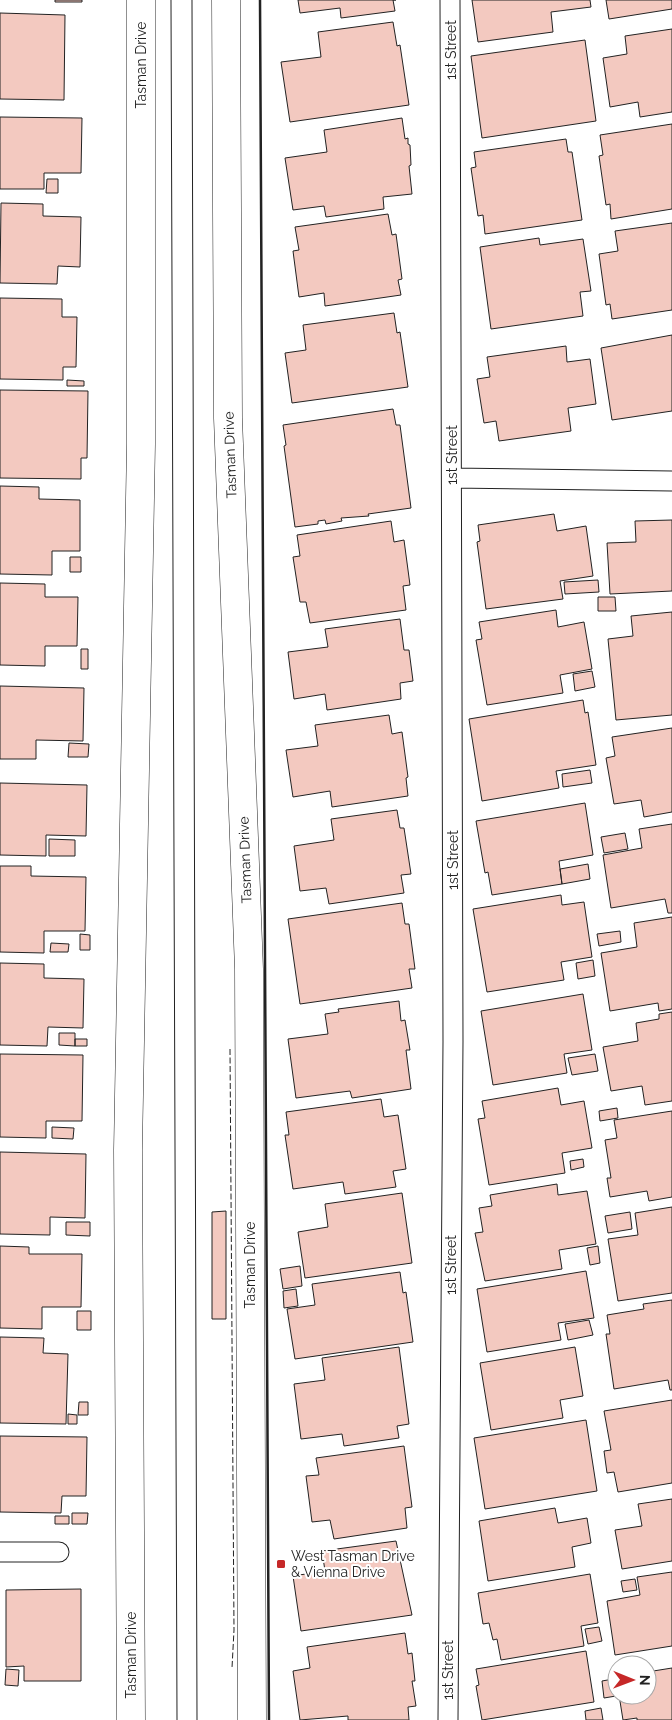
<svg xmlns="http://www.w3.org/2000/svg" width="672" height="1720" font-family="Raleway,sans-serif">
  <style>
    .building { fill: #f3c9c0; stroke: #222 }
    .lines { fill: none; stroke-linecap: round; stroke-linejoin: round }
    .lane-casing { stroke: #222; stroke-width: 21 }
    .secondary-casing { stroke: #222; stroke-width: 29 }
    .lane { stroke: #fff; stroke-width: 19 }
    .secondary { stroke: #fff; stroke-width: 28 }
    .tram { stroke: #222; stroke-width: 1 }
    .fence { stroke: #222; stroke-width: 1; stroke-dasharray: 6 2.5; stroke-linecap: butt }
    .wall { stroke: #222; stroke-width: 2.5 }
    .poi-dot { fill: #c62828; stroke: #fff; stroke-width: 2 }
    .labels { text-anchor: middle; stroke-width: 4; stroke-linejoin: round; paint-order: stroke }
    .street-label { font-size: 14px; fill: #222; stroke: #fff }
    .poi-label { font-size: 14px; fill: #222; stroke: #fff; text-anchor: start }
  </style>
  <rect width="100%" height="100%" fill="#fff"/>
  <!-- building -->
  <path class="building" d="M55 0H82V2H55Z
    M298 0H396H393L395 11 341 18 340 8 300 13Z
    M472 0H590L591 7 551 12 553 32 478 42Z
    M606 0H672V9L609 19Z
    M0 13 65 15 64 100 0 99Z
    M393 22 397 46 400 45 409 105 290 122 281 62 321 57 318 32Z
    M672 29V112L640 117 638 102 610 107 603 58 627 54 625 36Z
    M585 40 596 121 482 138 471 56Z
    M0 117 82 118 81 173H44V189H0Z
    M402 118 405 139 408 138V144L410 145 411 165 409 166 412 194 383 197 384 209 326 217 324 206 293 210 285 158 327 152 324 130Z
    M672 124V209L611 219 610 204 606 205 599 156 603 155 600 135Z
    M566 139 568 152H572L582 220 485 234 483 215 478 216 471 168 476 167 474 152Z
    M47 179H58V193H46Z
    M1 203 43 204V216L81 217 80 267 58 266 57 284 0 283Z
    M388 214 392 235 396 234 402 279 398 280 401 295 325 306 324 293 299 297 293 251 299 250 295 227Z
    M672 223V310L612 319 610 304 606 305 599 254 618 251 615 231Z
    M539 238 540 245 583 239 591 291 580 292 583 316 491 329 480 247Z
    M0 298 62 299V317H77L76 367H63V380L0 379Z
    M394 313 397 333 400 332 408 387 292 403 285 353 306 350 303 325Z
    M672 335V411L612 420 601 348Z
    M566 346 567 362 590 359 596 404 568 408 571 431 499 441 496 421 484 423 477 379 490 377 487 357Z
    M67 380 84 381V386H67Z
    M0 390 88 391 87 458H81V479L0 478Z
    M393 409 396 425H400L411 508 368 514 369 516 341 518 342 521 326 524 325 520 318 521V524L295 527 284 446 286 445 283 425Z
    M0 486 39 487V499L80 500V551H52V575L0 574Z
    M554 514 557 531 586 526 593 576 560 581 563 599 486 609 477 542 480 541 478 525Z
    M672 520V591L610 594 607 543 636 542 635 521Z
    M391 521 394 542 404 540 410 585 403 586 406 610 310 623 306 602H300L293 557 300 556 297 535Z
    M70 557H81V572H70Z
    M598 580 599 592 565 594 564 582Z
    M0 583 45 584V597H78L77 646H45V666L0 665Z
    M598 597H615L616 611H598Z
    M556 610 558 627 584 622 592 669 560 675 563 693 487 705 476 640 482 639 479 622Z
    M672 612V715L616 720 608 639 633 636 631 616Z
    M400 619 404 650H409L413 681 400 683 401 699 327 710 325 694 294 699 288 652 328 647 325 629Z
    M81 649H88V669H81Z
    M592 671 595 687 575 691 573 674Z
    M0 686 84 688 83 741 36 740V759H0Z
    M583 700 585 713 588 712 596 765 556 771 559 788 482 801 469 719Z
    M389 715 392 734 402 732 408 777 406 778 408 796 332 807 330 791 293 797 286 750 318 746 315 725Z
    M672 728V812L644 817 641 800 614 804 606 758 615 756 612 737Z
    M69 743 89 744 88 757H68Z
    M590 770 592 783 563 787 562 774Z
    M0 783 87 785 86 836 46 835V856L0 855Z
    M585 803 593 855 559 861 562 884 492 895 488 872 485 873 476 821Z
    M397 810 400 828H404L411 874 401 875 404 893 329 904 326 888 300 891 294 846 334 840 331 819Z
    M672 824V913H668L665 899 611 908 603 855 642 848 639 829Z
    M625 833 628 849 604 853 601 837Z
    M49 839 75 840V856H49Z
    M588 864 590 879 562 884 560 869Z
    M0 866H31V876L86 877 85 931H44V953L0 952Z
    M561 895 562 905 584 902 592 957 561 962 564 980 487 992 473 909Z
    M402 903 405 924H409L415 969H409L412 988 300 1004 288 919Z
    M672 917V1009L659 1011 658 1003 610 1011 601 953 637 947 634 923Z
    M620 931 621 942 599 946 597 934Z
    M80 934 90 935V950H80Z
    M51 943 69 944 68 952H50Z
    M593 960 595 976 578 979 576 963Z
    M0 963 44 964V978L84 979 83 1028 48 1027 47 1046 0 1045Z
    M583 994 592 1050 564 1054 567 1073 493 1085 481 1011Z
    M399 1001 401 1021 405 1020 410 1050H406L411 1089 352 1098 350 1091 296 1098 288 1039 328 1034 325 1014 339 1012 338 1009Z
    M672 1012V1101L645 1105 642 1086 611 1091 603 1047 638 1041 636 1023 659 1019V1014Z
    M59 1033H75V1046L59 1045Z
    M75 1039H87V1046H75Z
    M0 1054 83 1055 82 1121H46V1138L0 1137Z
    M595 1054 598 1071 572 1075 568 1058Z
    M558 1088 561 1105 584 1101 592 1148 562 1153 565 1173 489 1185 478 1119 485 1118 482 1101Z
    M381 1099 384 1117 398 1115 406 1169 393 1171 396 1187 345 1194 343 1182 293 1189 285 1135H289L286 1112Z
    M617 1108 618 1118 600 1121 599 1111Z
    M672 1111V1197L649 1201 647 1191 610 1197 607 1178H611L605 1140 617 1138 614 1120Z
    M52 1127 74 1128 73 1139 52 1138Z
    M0 1152 86 1154 85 1218 50 1217V1235L0 1234Z
    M583 1159 584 1167 571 1170 570 1161Z
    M557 1184 558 1195 587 1191 596 1244 559 1250 562 1269 485 1281 475 1233 483 1232 479 1208 492 1206 490 1195Z
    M402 1193 412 1263 305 1278 298 1232 328 1227 325 1204Z
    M672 1207V1293L618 1301 608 1239 638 1235 635 1213Z
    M226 1211V1319H212V1212Z
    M630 1212 632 1229 608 1233 605 1216Z
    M66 1222H90V1236L66 1235Z
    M0 1246 29 1247V1254H82L81 1307H42V1329L0 1328Z
    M598 1246 600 1263 590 1265 587 1248Z
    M300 1266 302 1286 283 1289 280 1269Z
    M586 1271 594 1318 558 1323 561 1340 487 1352 477 1289Z
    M400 1272 403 1293 406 1292 413 1342 295 1359 287 1309 315 1305 312 1284Z
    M296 1289 298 1306 284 1308 283 1291Z
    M672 1300V1390H670L668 1380 614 1389 606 1334H610L607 1315 644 1309 643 1304Z
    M77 1311H91V1330H77Z
    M589 1320 593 1335 568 1340 565 1324Z
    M0 1337 44 1338 43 1353 68 1354 66 1424 0 1423Z
    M399 1347 409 1424 397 1426 399 1438 344 1446 342 1434 301 1439 294 1384 325 1380 322 1358Z
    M575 1347 583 1396 560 1400 563 1418 491 1430 480 1363Z
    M672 1400V1483L618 1492 614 1472 607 1473 604 1451 611 1450 604 1411Z
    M79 1402H88V1415H78Z
    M68 1414 77 1415V1424H68Z
    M586 1420 597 1491 485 1509 474 1438Z
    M0 1436 87 1437 86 1496H62L61 1513 0 1512Z
    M404 1446 412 1507 405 1508 407 1528 334 1539 330 1520 312 1522 306 1476 319 1475 316 1458Z
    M672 1499V1561L622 1569 615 1530 642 1526 638 1504Z
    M555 1508 558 1523 587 1518 591 1543 572 1547 575 1567 488 1581 479 1521Z
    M72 1513H88L87 1524H72Z
    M55 1516H69V1524H55Z
    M396 1541 412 1615 301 1631 293 1576 325 1571 322 1551Z
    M672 1572V1646L615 1655 607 1601 640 1595 637 1577Z
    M590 1574 598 1623 581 1626 584 1646 501 1660 497 1639 493 1640 489 1623 483 1624 478 1593Z
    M635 1579 637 1590 623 1592 621 1581Z
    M81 1589V1681H24V1666L6 1667V1590Z
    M599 1627 602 1641 588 1644 585 1629Z
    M405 1633 408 1654 412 1653 415 1681H412L416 1706 408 1707 409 1720H348V1716L300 1720 293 1671 310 1668 307 1647Z
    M586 1651 594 1702 482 1720 476 1686 479 1685 476 1669Z
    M672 1668V1720H637V1718L623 1720 619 1695H647V1689H650L647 1672Z
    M6 1669 19 1670 18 1686 5 1685Z
    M613 1679 616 1696 604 1698 602 1681Z
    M601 1708 603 1720H586L585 1711Z"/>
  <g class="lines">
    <!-- lane casing -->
    <g class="lane-casing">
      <path id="lane" d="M452 478 672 481
        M0 1552H59
        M448 1720 453 1041 450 0"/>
    </g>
    <!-- secondary casing -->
    <g class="secondary-casing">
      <path id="secondary" d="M226 0 228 418 249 969 252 1720
        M131 1720 128 1150 141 444V0"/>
    </g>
    <!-- lane -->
    <use href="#lane" class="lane"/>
    <!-- secondary -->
    <use href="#secondary" class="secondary"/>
    <!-- tram -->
    <path class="tram" d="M171 0 177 1720
      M192 0 197 1720"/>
    <!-- fence -->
    <path class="fence" d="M230 1049 234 1630 232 1668"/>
    <!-- wall -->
    <path class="wall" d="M260 0 269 1720"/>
  </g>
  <!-- markers -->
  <rect class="poi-dot" x="276" y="1559" width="10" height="10" rx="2.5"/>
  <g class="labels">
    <!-- street labels -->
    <g class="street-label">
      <text transform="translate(451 50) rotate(-90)" y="5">1st Street</text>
      <text transform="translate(141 65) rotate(-90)" y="5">Tasman Drive</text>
      <text transform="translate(230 455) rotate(-92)" y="5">Tasman Drive</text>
      <text transform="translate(452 455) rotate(-90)" y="5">1st Street</text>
      <text transform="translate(245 860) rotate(-92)" y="5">Tasman Drive</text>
      <text transform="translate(453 860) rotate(-90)" y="5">1st Street</text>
      <text transform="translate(250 1265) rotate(-90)" y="5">Tasman Drive</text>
      <text transform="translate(451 1265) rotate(-90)" y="5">1st Street</text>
      <text transform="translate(131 1655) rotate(-90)" y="5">Tasman Drive</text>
      <text transform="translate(448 1670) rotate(-90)" y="5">1st Street</text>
    </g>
    <!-- poi labels -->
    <g class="poi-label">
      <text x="291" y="1561">West Tasman Drive<tspan x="291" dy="16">&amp; Vienna Drive</tspan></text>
    </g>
  </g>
  <!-- north arrow -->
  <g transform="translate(632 1680) rotate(91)"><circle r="24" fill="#ffffff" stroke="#a7a7a7"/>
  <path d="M0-4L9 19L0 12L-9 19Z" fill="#c62828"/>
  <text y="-8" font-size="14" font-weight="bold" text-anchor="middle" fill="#222222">N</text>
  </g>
</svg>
